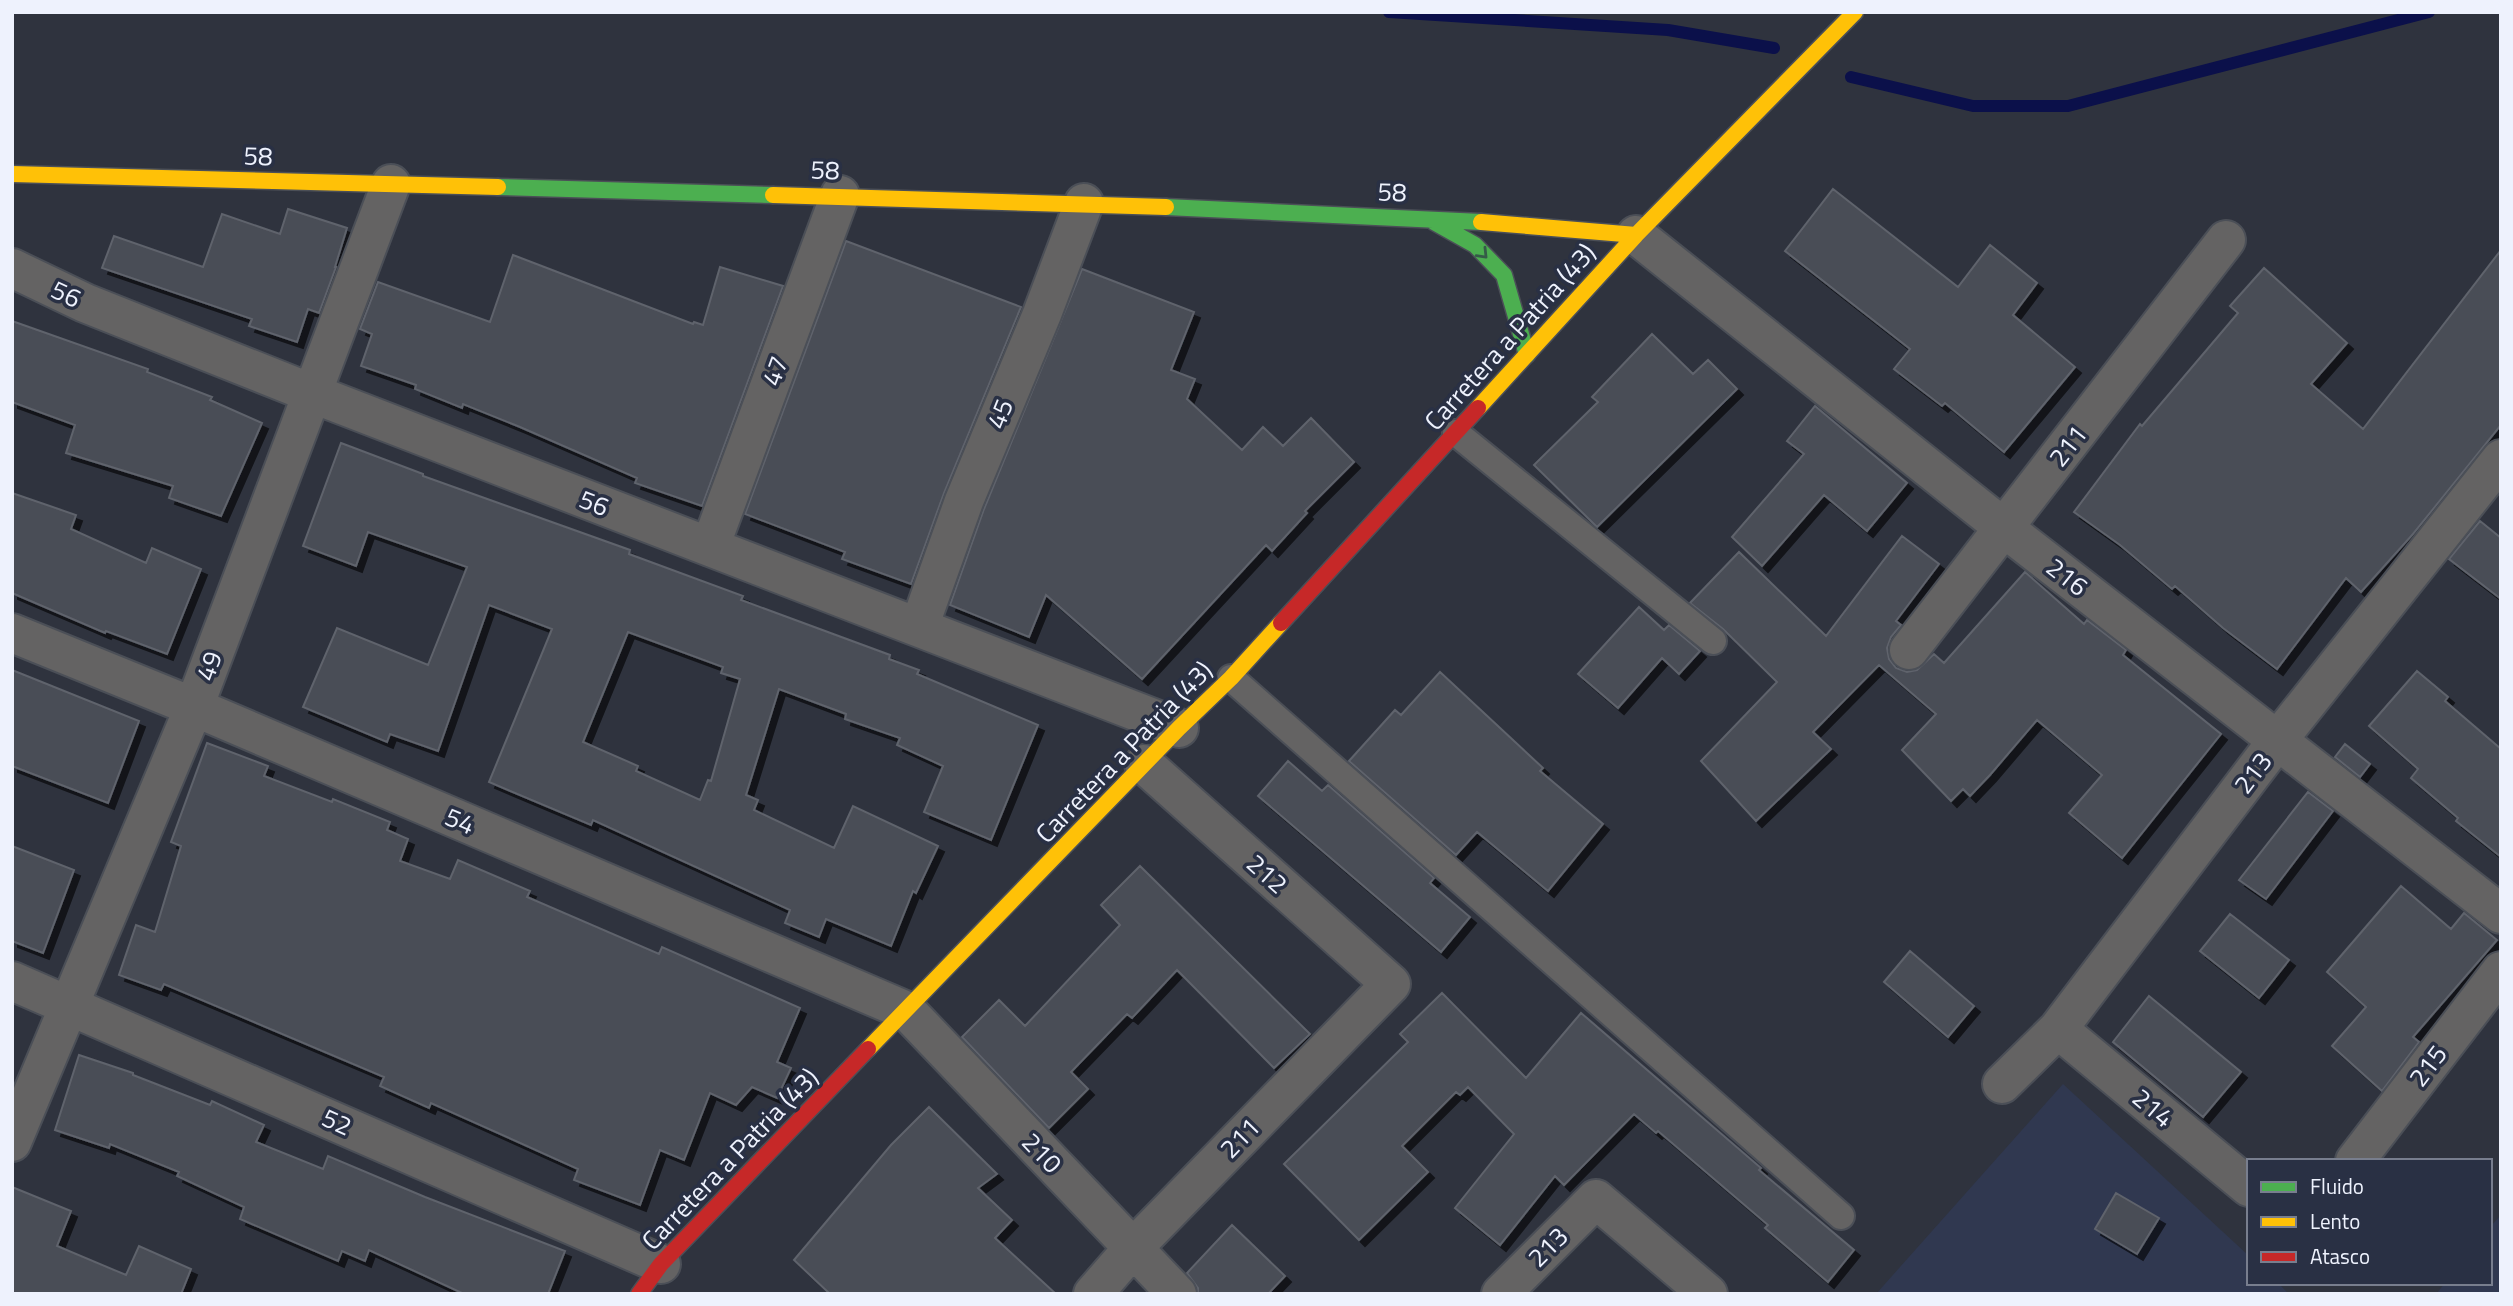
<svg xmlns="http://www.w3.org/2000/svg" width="2513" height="1306" font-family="'Titillium Web',sans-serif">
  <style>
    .built { fill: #303850 }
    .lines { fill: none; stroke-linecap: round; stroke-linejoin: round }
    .stream { stroke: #0b104a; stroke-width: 12 }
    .building { fill: #4a4d56; stroke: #5f636c; stroke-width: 2; fill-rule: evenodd; filter: url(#shadow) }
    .lane-casing { stroke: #4b4f57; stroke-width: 30 }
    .street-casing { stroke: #4b4f57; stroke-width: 42 }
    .fast-casing { stroke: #4b4f57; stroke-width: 19 }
    .slow-casing { stroke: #4b4f57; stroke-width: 19 }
    .jam-casing { stroke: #4b4f57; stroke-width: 19 }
    .lane { stroke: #646363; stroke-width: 26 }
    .street { stroke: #646363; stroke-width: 38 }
    .fast { stroke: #4caf50; stroke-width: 16 }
    .slow { stroke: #ffc107; stroke-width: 16 }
    .jam { stroke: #c62828; stroke-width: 16 }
    .oneway { stroke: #355c48 }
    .labels { text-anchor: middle; stroke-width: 7; stroke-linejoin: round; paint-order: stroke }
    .street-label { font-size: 26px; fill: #eef2fd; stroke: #293044 }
  </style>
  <defs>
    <filter id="shadow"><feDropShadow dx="6" dy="6" stdDeviation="0" flood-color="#0009"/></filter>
  </defs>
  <rect width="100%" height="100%" fill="#2f333e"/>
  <!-- built -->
  <path class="built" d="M2063 1084 2249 1256V1283H2278L2289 1294H1876Z
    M2501 1215V1294H2436L2445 1283H2490V1227Z"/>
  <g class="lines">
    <!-- stream -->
    <path class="stream" d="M1389 12 1668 30 1774 48
      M1851 77 1973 106H2068L2429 12"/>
  </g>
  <!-- building -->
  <path class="building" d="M1833 189 1958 287 1990 245 2037 283 2013 315 2075 367 2004 452 1945 403 1942 406 1894 369 1910 349 1785 251Z
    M288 209 347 228 335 267H336L319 313 308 309 297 342 249 326 252 319 102 268 114 236 203 267 222 214 280 234Z
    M846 241 1021 307 944 493 911 584 842 559 845 552 745 514Z
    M2501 250V425L2413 534 2361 592 2346 578 2277 669 2223 628 2175 586 2172 589 2120 545 2074 512 2140 424 2142 426 2238 313 2230 306 2264 268 2347 343 2311 384 2363 429Z
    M513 255 693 324 694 322 703 325 720 267 783 286 702 506 635 483 637 478 520 427 463 404 462 408 415 389 416 385 361 366 372 334 360 329 378 282 490 322Z
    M1082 269 1194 312 1171 370 1195 379 1187 399 1242 450 1263 427 1283 446 1311 418 1354 462 1305 511 1307 513 1272 551 1266 545 1142 679 1046 595 1029 637 950 605 984 509Z
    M12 321 148 369 147 372 212 397 210 400 262 423 221 516 169 498 173 486 66 453 75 425 12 402Z
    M1652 334 1693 374 1708 360 1737 389 1597 527 1534 465 1598 402 1592 397Z
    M1815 406 1907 483 1867 531 1824 495 1762 566 1732 537 1804 454 1787 441Z
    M341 443 423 474V476L630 550 629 554 743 596 741 600 890 655 889 659 919 670 917 674 1038 725 991 840 924 812 943 766 897 745 900 738 845 719 846 714 779 689 746 795 758 800 754 810 834 848 853 806 938 846 916 893 913 891 891 946 826 919 819 937 785 923 790 910 593 820 591 825 489 782 552 629 489 605 438 751 390 734 387 742 303 707 337 628 428 665 467 567 368 532 356 566 303 546ZM628 632 723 667 721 673 740 679 711 781 708 780 700 800 636 771 638 766 583 742Z
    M12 493 76 515 71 529 146 563 152 548 201 569 167 654 106 631 105 633 12 593Z
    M2480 521 2501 538V599L2449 559Z
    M1902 536 1939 564 1896 621 1901 625 1891 637 1887 648 1889 659 1896 668 1907 672 1917 670 1934 654 1944 663 2025 572 2084 624 2087 620 2126 650 2123 655 2221 734 2122 858 2069 813 2102 775 2037 720 1990 775 1970 796 1963 789 1951 801 1902 750 1936 714 1879 665 1813 732 1831 749 1756 821 1701 761 1777 682 1723 629 1690 603 1739 552 1826 636Z
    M1639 607 1664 630 1669 625 1700 651 1679 674 1662 658 1618 708 1578 674Z
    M12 670 139 721 108 803 12 766Z
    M2417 671 2448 697 2445 701 2501 749V857L2456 821 2458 818 2411 778 2418 769 2369 726Z
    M1440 672 1543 768 1540 771 1603 824 1548 891 1477 832 1456 855 1349 761 1395 710 1401 715Z
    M207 743 268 766 264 776 332 802 333 799 390 822 387 830 408 839 400 861 450 879 458 860 530 891 527 897 659 954 662 947 800 1008 777 1062 791 1068 777 1098 752 1087 736 1105 710 1093 684 1160 660 1150 640 1205 574 1180 578 1169 431 1103 429 1108 380 1086 384 1077 164 984 161 990 119 975 136 925 155 932 181 846 171 842Z
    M2345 744 2370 764 2360 777 2335 757Z
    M1288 761 1322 791 1328 785 1434 878 1430 883 1470 917 1441 952 1258 796Z
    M2308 792 2333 811 2266 899 2239 880Z
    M12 846 74 870 43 953 12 941Z
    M1140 866 1310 1034 1274 1068 1177 970 1132 1018 1127 1014 1071 1072 1088 1089 1049 1128 962 1037 999 1000 1025 1026 1120 925 1101 905Z
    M2401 886 2451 929 2464 913 2497 940 2413 1037 2419 1042 2382 1091 2332 1046 2366 1007 2327 972Z
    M2230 914 2289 960 2259 998 2200 951Z
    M1910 951 1974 1006 1948 1037 1884 982Z
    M1442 993 1526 1078 1581 1013 1761 1168 1759 1170 1854 1250 1828 1282 1765 1228 1768 1225 1658 1131 1656 1133 1634 1114 1564 1185 1555 1176 1500 1245 1455 1208 1514 1134 1468 1087 1460 1095 1456 1092 1402 1146 1428 1172 1359 1240 1284 1164 1408 1042 1400 1034Z
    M2149 996 2241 1072 2203 1117 2113 1042Z
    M79 1055 133 1073V1075L210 1105 212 1101 264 1125 256 1142 323 1169 328 1156 425 1197 565 1251 548 1294H464L369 1250 365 1261 342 1251 338 1261 240 1219 244 1207 177 1176 179 1172 110 1144 109 1148 55 1130Z
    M929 1107 997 1174 978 1188 1012 1220 995 1238 1056 1294H830L794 1260 891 1145Z
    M12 1187 71 1211 57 1246 126 1275 139 1246 191 1269 181 1294H12Z
    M2116 1193 2159 1218 2137 1254 2095 1229Z
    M1232 1225 1285 1276 1268 1294H1198V1288L1187 1273Z"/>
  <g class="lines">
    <!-- lane casing -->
    <g class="lane-casing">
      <path id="lane" d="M1456 433 1713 641
        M1231 678 1841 1216"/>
    </g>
    <!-- street casing -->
    <g class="street-casing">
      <path id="street" d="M1636 235 2004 528 2501 914
        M12 268 85 303 311 393 1179 728
        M710 547 840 195
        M919 627 964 501 1042 314 1084 203
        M12 633 194 707 907 1011 1177 1294
        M1909 650 2226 240
        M12 981 661 1264
        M2058 1029 2249 1187
        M2002 1084 2058 1029 2277 741 2501 459
        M12 1142 194 707 391 184
        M2355 1161 2501 971
        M1093 1294 1133 1248 1391 984 1144 764
        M1501 1294 1596 1199 1708 1294"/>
    </g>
    <!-- fast casing -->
    <g class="fast-casing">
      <path id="fast" d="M498 187 773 195
        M1166 207 1481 222
        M1434 222 1475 245 1504 275 1527 355"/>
    </g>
    <!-- slow casing -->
    <g class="slow-casing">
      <path id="slow" d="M12 174 498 187
        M773 195 1166 207
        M1481 222 1636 235
        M1478 408 1636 235 1855 12
        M868 1049 1179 728 1231 678 1281 623"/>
    </g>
    <!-- jam casing -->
    <g class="jam-casing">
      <path id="jam" d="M1281 623 1478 408
        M639 1294 661 1264 868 1049"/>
    </g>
    <!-- lane -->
    <use href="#lane" class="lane"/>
    <!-- street -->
    <use href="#street" class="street"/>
    <!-- fast -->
    <use href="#fast" class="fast"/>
    <!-- slow -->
    <use href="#slow" class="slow"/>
    <!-- jam -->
    <use href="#jam" class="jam"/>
  </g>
  <!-- one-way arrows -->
  <defs><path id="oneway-chevron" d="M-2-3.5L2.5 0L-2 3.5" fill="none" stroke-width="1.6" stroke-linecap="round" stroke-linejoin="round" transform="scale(1.75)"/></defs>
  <use class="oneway" href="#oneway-chevron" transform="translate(1483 254) rotate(46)"/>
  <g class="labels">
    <!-- street labels -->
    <g class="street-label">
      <text transform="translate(258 156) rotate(2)" y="9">58</text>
      <text transform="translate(825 170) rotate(2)" y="9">58</text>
      <text transform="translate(1392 192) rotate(2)" y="9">58</text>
      <text transform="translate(66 294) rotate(25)" y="9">56</text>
      <text transform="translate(1510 337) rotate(-48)" y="9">Carretera a Patria (43)</text>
      <text transform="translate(775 371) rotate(-70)" y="9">47</text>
      <text transform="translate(1000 414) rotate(-68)" y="9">45</text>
      <text transform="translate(2068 446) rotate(-52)" y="9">211</text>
      <text transform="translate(594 503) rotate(21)" y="9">56</text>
      <text transform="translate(2067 577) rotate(38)" y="9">216</text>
      <text transform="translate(209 666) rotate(-70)" y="9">49</text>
      <text transform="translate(1124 752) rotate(-46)" y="9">Carretera a Patria (43)</text>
      <text transform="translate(2253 773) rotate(-53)" y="9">213</text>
      <text transform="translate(460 821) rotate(23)" y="9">54</text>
      <text transform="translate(1267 874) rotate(42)" y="9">212</text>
      <text transform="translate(2428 1066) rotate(-53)" y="9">215</text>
      <text transform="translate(2153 1108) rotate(40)" y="9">214</text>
      <text transform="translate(337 1122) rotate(24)" y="9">52</text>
      <text transform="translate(1240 1138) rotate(-46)" y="9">211</text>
      <text transform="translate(1042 1153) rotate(46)" y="9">210</text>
      <text transform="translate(730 1159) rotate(-46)" y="9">Carretera a Patria (43)</text>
      <text transform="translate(1548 1247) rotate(-45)" y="9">213</text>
    </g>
  </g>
  <!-- border -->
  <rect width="2513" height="1306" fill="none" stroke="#eef2fd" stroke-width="28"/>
  <!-- legend -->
  <rect x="2247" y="1159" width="245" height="126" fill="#293044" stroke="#787e8e" stroke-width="2"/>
  <rect x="2261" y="1182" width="35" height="10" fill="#4caf50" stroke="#787e8e" stroke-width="2"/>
  <text x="2310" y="1194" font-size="21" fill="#eef2fd">Fluido</text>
  <rect x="2261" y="1217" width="35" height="10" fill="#ffc107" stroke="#787e8e" stroke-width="2"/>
  <text x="2310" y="1229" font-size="21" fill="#eef2fd">Lento</text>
  <rect x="2261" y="1252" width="35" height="10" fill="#c62828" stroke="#787e8e" stroke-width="2"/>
  <text x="2310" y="1264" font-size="21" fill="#eef2fd">Atasco</text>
</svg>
